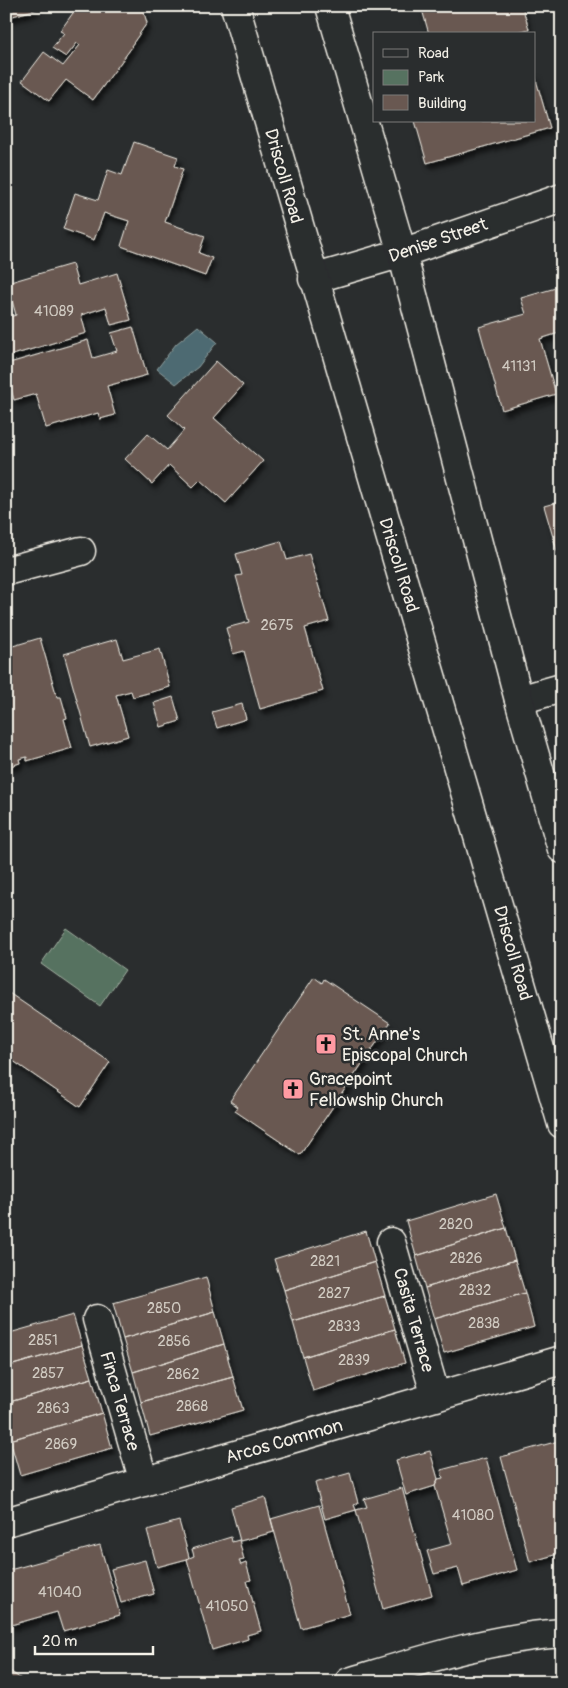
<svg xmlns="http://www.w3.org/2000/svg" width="568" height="1688" font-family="Pangolin,sans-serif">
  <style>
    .green { fill: #567260; stroke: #a5b2a4 }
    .water { fill: #4e6b72; stroke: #90a1a1 }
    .building { fill: #695851; stroke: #f4f1e8; filter: url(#shadow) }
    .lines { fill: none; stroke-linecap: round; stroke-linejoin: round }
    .street-casing { stroke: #f4f1e8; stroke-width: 31 }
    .secondary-casing { stroke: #f4f1e8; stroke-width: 31 }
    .street { stroke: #2a2d2e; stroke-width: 28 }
    .secondary { stroke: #2a2d2e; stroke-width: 28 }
    .labels { text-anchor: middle; stroke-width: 5; stroke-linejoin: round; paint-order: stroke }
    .number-label { font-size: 15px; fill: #d1cbc2 }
    .street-label { font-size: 18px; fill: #f4f1e8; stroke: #2a2d2e }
    .poi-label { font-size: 18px; fill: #f4f1e8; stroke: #2a2d2e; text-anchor: start }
  </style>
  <defs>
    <filter id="shadow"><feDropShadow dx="3" dy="5.5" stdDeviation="2.5" flood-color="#0009"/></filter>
  </defs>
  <rect width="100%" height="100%" fill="#2a2d2e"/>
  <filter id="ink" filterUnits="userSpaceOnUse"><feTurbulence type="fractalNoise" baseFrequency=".02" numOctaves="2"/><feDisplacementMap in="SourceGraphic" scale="10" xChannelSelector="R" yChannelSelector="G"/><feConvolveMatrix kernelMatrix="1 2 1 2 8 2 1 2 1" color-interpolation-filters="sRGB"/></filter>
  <g filter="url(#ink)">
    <!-- green -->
    <path class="green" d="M66 928 125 970 100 1006 41 964Z"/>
    <!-- water -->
    <path class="water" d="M198 326 217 342 198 367 176 384 157 369 176 344Z"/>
    <!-- building -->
    <path class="building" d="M6 6H36L37 9 6 18Z
      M78 6H142L147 23 131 46 132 47 93 100 66 80 49 101 22 81 44 52 63 66 80 45 77 43 66 57 52 48 64 33 60 31Z
      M421 6H522L529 29 511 34H429Z
      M534 73 550 128 427 163 415 121H534Z
      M134 142 178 157 175 166 183 169 165 222 205 236 199 253 212 258 205 276 121 246 129 221 104 213 94 240 63 229 75 193 98 200 108 170 122 175Z
      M72 264 78 285 117 273 131 320 111 325 106 307 81 315 86 333 6 357V318L16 315 7 283Z
      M559 287 562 298V332L540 339 556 394 502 410 479 327 526 314 521 298Z
      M133 327 147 375 107 386 115 415 100 419 98 413 46 428 36 394 14 400 6 371V364L88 340 93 358 117 351 111 333Z
      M216 361 243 385 214 418 263 461 226 503 200 480 193 487 169 465 152 484 125 459 148 434 167 450 184 430 168 415Z
      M562 501V568L544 506Z
      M281 541 287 560 309 554 329 621 305 628 323 691 260 709 244 651 233 654 226 628 249 622 236 576 242 575 236 554Z
      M40 638 57 697H61L67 718 64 719 72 748 27 761V757L19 759 20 763 7 767 6 648Z
      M117 639 123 659 160 649 170 687 133 697 131 691 116 695 128 736 90 747 64 654Z
      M173 697 180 721 161 727 154 703Z
      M242 704 246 719 217 728 212 712Z
      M314 977 322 983 324 979 390 1023 300 1155 235 1111 238 1107 230 1101Z
      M6 991 110 1062 80 1107 6 1056Z
      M496 1194 506 1228 416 1256 406 1221Z
      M506 1228 515 1260 425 1288 416 1256Z
      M366 1231 375 1262 284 1290 274 1259Z
      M515 1260 525 1293 434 1319 425 1288Z
      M375 1262 385 1296 293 1322 284 1290Z
      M206 1277 215 1312 123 1339 113 1303Z
      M525 1293 534 1327 444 1353 434 1319Z
      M385 1296 395 1329 303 1357 293 1322Z
      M215 1312 224 1344 133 1372 123 1339Z
      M73 1315 82 1345 6 1367V1334Z
      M395 1329 405 1363 313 1391 303 1357Z
      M224 1344 233 1377 141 1402 133 1372Z
      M82 1345 92 1378 6 1403V1367Z
      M233 1377 243 1410 150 1436 141 1402Z
      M92 1378 102 1413 10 1440 6 1427V1403Z
      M102 1413 112 1448 20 1475 10 1440Z
      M562 1440V1557L561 1553 530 1562 501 1457Z
      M430 1451 438 1479 435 1486 406 1495 396 1460Z
      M486 1458 517 1570 463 1586 458 1568 434 1574 427 1551 452 1544 435 1486 438 1479 443 1478 441 1470Z
      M350 1473 358 1503 354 1505 356 1510 325 1519 315 1483Z
      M402 1488 432 1595 383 1609 356 1510 367 1507 364 1499Z
      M265 1497 274 1532 240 1541 231 1507Z
      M319 1505 350 1614 301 1628 271 1519Z
      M179 1521 189 1557 187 1559 157 1567 147 1530Z
      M231 1537 232 1542 239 1540 244 1560 239 1561 241 1565 246 1563 251 1580 247 1581 261 1631 247 1635 248 1639 212 1650 187 1559 194 1556 192 1549Z
      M100 1545 120 1615 63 1631 57 1612 11 1625 9 1619 6 1620V1571Z
      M145 1560 154 1594 121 1603 111 1569Z
      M6 1668 25 1682H6Z"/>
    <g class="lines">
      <!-- street casing -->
      <g class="street-casing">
        <path id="street" d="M313 279 402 253 562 198
          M6 571 81 551
          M519 700 562 688
          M391 1242 436 1397
          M97 1319 144 1482
          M6 1522 562 1360
          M349 1682C419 1661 489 1638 562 1633"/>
      </g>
      <!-- secondary casing -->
      <g class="secondary-casing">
        <path id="secondary" d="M235 6C342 379 454 751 562 1124
          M330 6 402 253 519 700 562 849"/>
      </g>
      <!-- street -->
      <use href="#street" class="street"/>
      <!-- secondary -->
      <use href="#secondary" class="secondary"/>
    </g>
  </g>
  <!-- icons -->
  <defs>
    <g id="church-square" transform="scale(1.125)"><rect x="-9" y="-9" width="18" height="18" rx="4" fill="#ff9aa2" stroke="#2a2d2e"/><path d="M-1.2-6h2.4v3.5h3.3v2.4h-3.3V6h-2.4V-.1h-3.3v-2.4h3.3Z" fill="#111"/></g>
  </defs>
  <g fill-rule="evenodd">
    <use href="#church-square" x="326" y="1044"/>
    <use href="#church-square" x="293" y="1089"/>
  </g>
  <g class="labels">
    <!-- number labels -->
    <g class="number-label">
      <text x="54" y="316">41089</text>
      <text x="519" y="371">41131</text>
      <text x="277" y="630">2675</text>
      <text x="456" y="1229">2820</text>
      <text x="466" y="1263">2826</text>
      <text x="325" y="1266">2821</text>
      <text x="475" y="1295">2832</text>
      <text x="334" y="1298">2827</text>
      <text x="164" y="1313">2850</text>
      <text x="484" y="1328">2838</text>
      <text x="344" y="1331">2833</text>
      <text x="43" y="1345">2851</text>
      <text x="174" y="1346">2856</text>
      <text x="354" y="1365">2839</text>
      <text x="48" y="1378">2857</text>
      <text x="183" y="1379">2862</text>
      <text x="192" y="1411">2868</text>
      <text x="53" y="1413">2863</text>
      <text x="61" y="1449">2869</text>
      <text x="473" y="1520">41080</text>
      <text x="60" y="1597">41040</text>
      <text x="227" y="1611">41050</text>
    </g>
    <!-- street labels -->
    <g class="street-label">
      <text transform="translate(284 176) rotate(74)" y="6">Driscoll Road</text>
      <text transform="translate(438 240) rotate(-19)" y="6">Denise Street</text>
      <text transform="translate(399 565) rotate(73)" y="6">Driscoll Road</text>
      <text transform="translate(513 953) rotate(74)" y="6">Driscoll Road</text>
      <text transform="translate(414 1320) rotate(74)" y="6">Casita Terrace</text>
      <text transform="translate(120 1401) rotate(74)" y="6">Finca Terrace</text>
      <text transform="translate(284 1441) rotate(-16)" y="6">Arcos Common</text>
    </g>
    <!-- poi labels -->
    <g class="poi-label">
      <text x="342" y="1040">St. Anne's<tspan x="342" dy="21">Episcopal Church</tspan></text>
      <text x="309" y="1085">Gracepoint<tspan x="309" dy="21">Fellowship Church</tspan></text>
    </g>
  </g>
  <!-- margin -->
  <rect width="568" height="1688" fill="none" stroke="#2a2d2e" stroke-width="25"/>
  <rect x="12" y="12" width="543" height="1663" fill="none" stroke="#f4f1e8" stroke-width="2" filter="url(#ink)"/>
  <!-- legend -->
  <rect x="373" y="32" width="162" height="90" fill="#2a2d2e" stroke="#7b7b78"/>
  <rect x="383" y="49" width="25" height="8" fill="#2a2d2e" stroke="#7b7b78"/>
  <text x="418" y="58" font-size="15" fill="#f4f1e8">Road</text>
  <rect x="383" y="70" width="25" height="15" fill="#567260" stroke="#7b7b78"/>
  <text x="418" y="82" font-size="15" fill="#f4f1e8">Park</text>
  <rect x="383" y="95" width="25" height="15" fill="#695851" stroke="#7b7b78"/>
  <text x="418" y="108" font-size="15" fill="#f4f1e8">Building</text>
  <!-- scale -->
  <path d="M35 1646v8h118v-8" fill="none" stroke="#f4f1e8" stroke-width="2.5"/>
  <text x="42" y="1646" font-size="15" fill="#f4f1e8" stroke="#2a2d2e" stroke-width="4" paint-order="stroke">20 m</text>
</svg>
